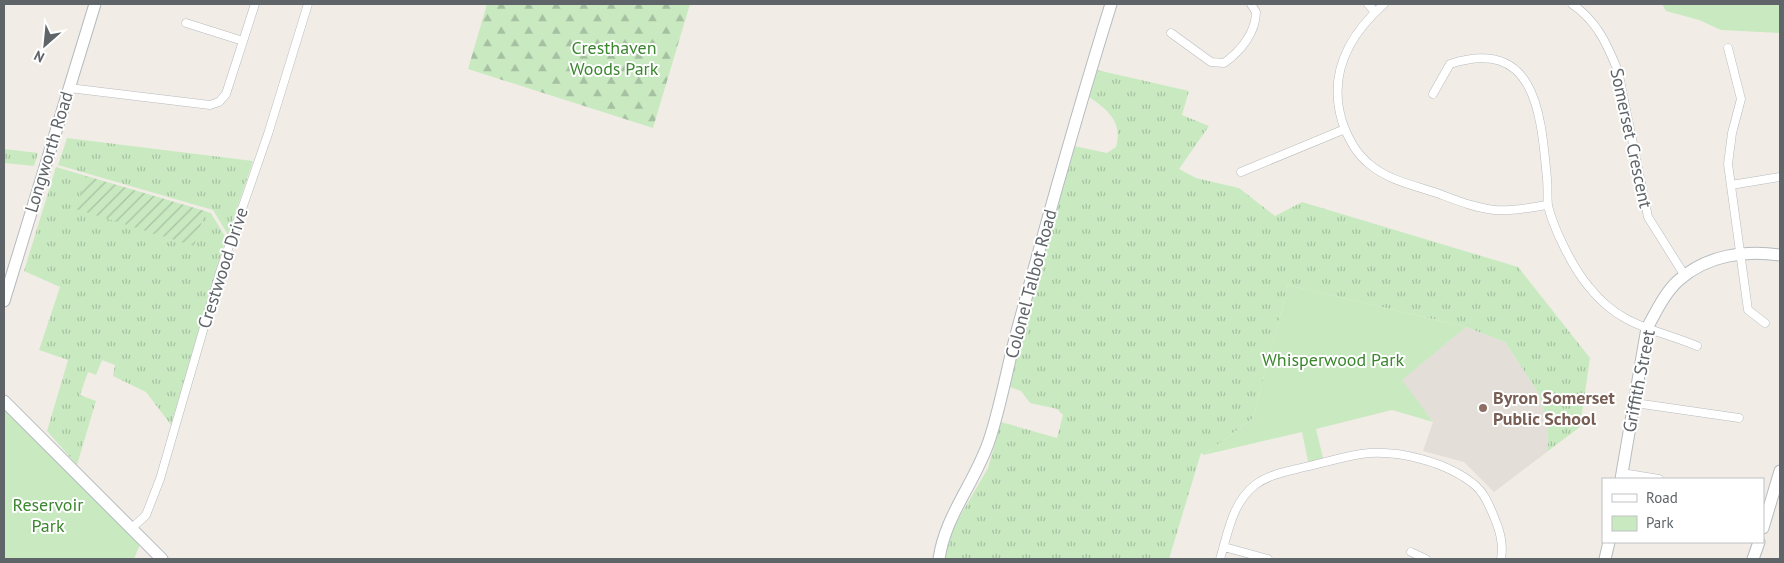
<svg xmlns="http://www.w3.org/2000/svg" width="1784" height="563" font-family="'PT Sans',sans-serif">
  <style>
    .education { fill: #e3ded7 }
    .grass { fill: url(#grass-tufts) }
    .forest { fill: url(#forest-firs) }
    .park { fill: #c9eac1 }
    .garden { fill: url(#garden-furrows) }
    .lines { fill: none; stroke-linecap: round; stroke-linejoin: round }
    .street-casing { stroke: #b7babe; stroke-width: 9 }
    .secondary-casing { stroke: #b5bbbf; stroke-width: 13 }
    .street { stroke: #fff; stroke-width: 8 }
    .secondary { stroke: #fff; stroke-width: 11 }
    .education-dot { fill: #8d6e63; stroke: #fff; stroke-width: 2 }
    .labels { text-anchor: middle; stroke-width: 4; stroke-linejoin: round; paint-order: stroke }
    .park-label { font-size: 18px; fill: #3b862e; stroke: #fff }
    .street-label { font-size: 18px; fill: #5e6468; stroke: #fff }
    .education-label { font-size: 18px; font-weight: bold; fill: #785e54; stroke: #fff; text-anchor: start }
  </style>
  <defs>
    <pattern id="grass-tufts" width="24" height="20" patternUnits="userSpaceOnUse" patternTransform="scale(1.25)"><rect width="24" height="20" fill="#c9eac1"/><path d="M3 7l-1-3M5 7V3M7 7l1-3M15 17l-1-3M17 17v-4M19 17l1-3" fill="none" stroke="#a6c1a1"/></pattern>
    <pattern id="forest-firs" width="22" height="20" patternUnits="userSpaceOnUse" patternTransform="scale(1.25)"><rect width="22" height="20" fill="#c9eac1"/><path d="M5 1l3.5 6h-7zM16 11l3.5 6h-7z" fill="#a6c1a1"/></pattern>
    <pattern id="garden-furrows" width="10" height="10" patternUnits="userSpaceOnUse" patternTransform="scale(1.25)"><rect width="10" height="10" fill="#c9eac1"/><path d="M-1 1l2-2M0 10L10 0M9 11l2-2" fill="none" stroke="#a6c1a1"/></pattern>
  </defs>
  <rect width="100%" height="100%" fill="#f1ede6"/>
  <!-- education -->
  <path class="education" d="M1466 327 1505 342 1539 394 1547 422 1548 451 1494 492 1464 462 1423 451 1433 422 1401 380Z"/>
  <!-- grass -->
  <path class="grass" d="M1097 70 1189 91 1182 115 1209 126 1179 169 1196 178 1239 188 1275 216 1302 202 1518 267 1590 358 1580 427 1548 451 1547 422 1539 394 1505 342 1466 327 1288 285 1253 418 1204 455 1201 453 1169 559H945L949 535 988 468 1001 422 1057 438 1063 415 1057 409 1030 403 1021 391 1010 387 1021 340 1074 146 1107 153 1116 147C1123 122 1108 110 1089 97Z
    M67 138 253 161 228 235 213 210 58 165Z
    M4 149 38 153 34 166 4 163Z
    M56 167 211 213 226 238 171 425 146 392 113 376 115 365 102 360 96 375 88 372 80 395 96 401 77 465 47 431 68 360 39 350 60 287 24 271Z"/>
  <!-- forest -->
  <path class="forest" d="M487 4H690L653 128 468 69Z"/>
  <!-- park -->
  <path class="park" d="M1662 4H1780V33L1721 30 1699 20 1666 11Z
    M1288 285 1466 327 1402 380 1433 422 1392 410 1316 429 1324 462 1309 466 1302 432 1204 455 1253 418Z
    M4 409 140 544 134 559H4Z"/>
  <!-- garden -->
  <path class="garden" d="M86 176 205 211 194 246 76 209Z"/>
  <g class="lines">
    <!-- street casing -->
    <g class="street-casing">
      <path id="street" d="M1368 4 1375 12
        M1384 4C1349 35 1328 74 1342 121 1347 136 1355 152 1368 163 1387 180 1413 185 1437 193 1456 200 1475 208 1495 210 1512 212 1531 207 1548 205
        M1572 4C1597 21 1607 44 1618 71L1648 217 1685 276
        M186 23 243 41
        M1171 33 1211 62 1224 63C1241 51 1256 32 1256 12L1251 4
        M1728 48 1741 99 1732 133 1728 164 1748 310 1765 323
        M69 88 210 105 219 102 226 94 255 4
        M1433 94 1450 64C1537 36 1541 116 1547 179 1548 188 1547 197 1548 206 1554 230 1573 268 1589 287 1621 327 1653 328 1697 346
        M1241 172 1345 129
        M1731 185 1780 177
        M1635 403 1739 418
        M1622 473 1659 479
        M132 528 146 515 160 479 220 272 268 134 308 4
        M1224 547 1268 559
        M1411 552 1426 559
        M1220 559C1228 533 1232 503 1255 485 1271 473 1290 471 1309 466 1326 462 1343 457 1361 454 1397 449 1448 462 1476 486 1484 493 1488 503 1492 512 1499 528 1504 542 1501 559"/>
    </g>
    <!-- secondary casing -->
    <g class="secondary-casing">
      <path id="secondary" d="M4 301 95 4
        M4 401 162 559
        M1621 479 1647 328C1656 312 1665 292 1679 280 1707 255 1745 250 1780 255
        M1763 528 1780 471
        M939 559C945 515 977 480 990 438 1001 404 1007 369 1016 335 1046 224 1077 113 1111 4
        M1605 559 1609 542
        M1753 559 1759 542"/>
    </g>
    <!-- street -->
    <use href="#street" class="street"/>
    <!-- secondary -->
    <use href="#secondary" class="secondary"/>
  </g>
  <!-- markers -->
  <circle class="education-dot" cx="1483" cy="408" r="5"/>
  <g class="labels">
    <!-- park labels -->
    <g class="park-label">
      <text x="614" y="54">Cresthaven<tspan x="614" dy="21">Woods Park</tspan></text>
      <text x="1333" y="366">Whisperwood Park</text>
      <text x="48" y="511">Reservoir<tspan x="48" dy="21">Park</tspan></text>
    </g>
    <!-- street labels -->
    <g class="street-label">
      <text transform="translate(1631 138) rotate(78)" y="6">Somerset Crescent</text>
      <text transform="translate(49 152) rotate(-73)" y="6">Longworth Road</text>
      <text transform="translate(223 268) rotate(-72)" y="6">Crestwood Drive</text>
      <text transform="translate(1031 284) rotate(-75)" y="6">Colonel Talbot Road</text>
      <text transform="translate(1639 381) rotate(-79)" y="6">Griffith Street</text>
    </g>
    <!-- education labels -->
    <g class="education-label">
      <text x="1493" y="404">Byron Somerset<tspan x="1493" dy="21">Public School</tspan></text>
    </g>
  </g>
  <!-- border -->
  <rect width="1784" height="563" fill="none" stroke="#5e6468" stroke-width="10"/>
  <!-- legend -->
  <rect x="1602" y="478" width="162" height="65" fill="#ffffff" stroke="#bfc1c3"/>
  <rect x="1612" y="494" width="25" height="8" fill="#ffffff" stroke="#bfc1c3"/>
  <text x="1646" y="503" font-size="15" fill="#5e6468">Road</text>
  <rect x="1612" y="516" width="25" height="15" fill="#c9eac1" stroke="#bfc1c3"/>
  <text x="1646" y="528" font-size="15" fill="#5e6468">Park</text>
  <!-- north arrow -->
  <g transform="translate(45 45) rotate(207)" stroke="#ffffff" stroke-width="4" paint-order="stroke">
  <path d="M0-4L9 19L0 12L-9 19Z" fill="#5e6468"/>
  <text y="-8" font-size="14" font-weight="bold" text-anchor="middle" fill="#5e6468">N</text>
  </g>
</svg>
